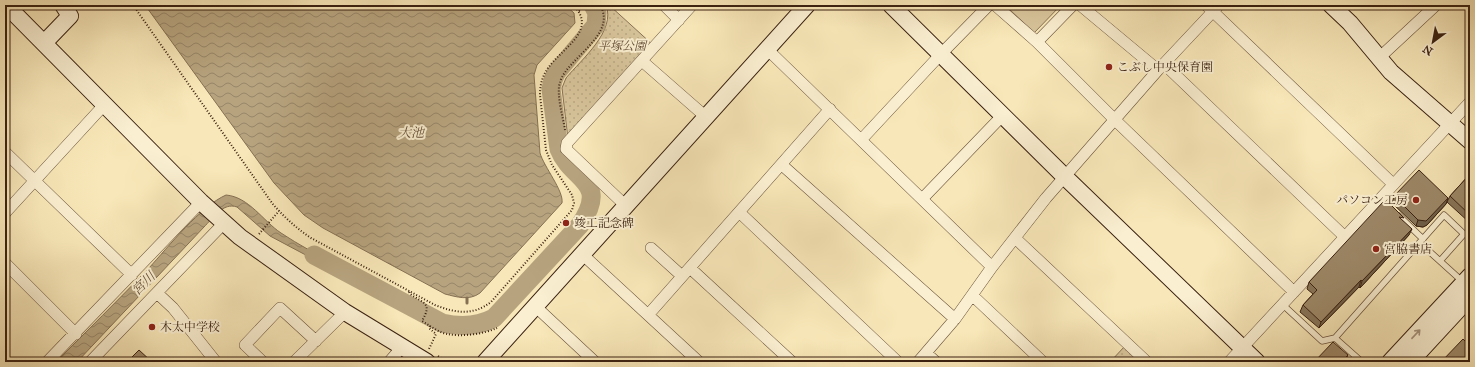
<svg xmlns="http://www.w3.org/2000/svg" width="1475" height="367" font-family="'IM FELL Great Primer','Noto Serif JP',serif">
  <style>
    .grass { fill: url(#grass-dots); stroke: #897356 }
    .pitch { fill: #d8c59c; stroke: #897356 }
    .water { fill: url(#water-waves); stroke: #857053 }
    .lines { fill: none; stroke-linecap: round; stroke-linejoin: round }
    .stream { stroke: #857053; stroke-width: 3 }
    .river { stroke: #b7a47f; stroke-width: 19 }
    .lane-casing { stroke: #6a523b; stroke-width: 7 }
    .street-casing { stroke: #6a523b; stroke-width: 12 }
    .secondary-casing { stroke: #3a2111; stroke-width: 18 }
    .path { stroke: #3a2111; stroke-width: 2; stroke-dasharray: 1 2; stroke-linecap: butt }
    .lane { stroke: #faefd1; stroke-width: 5.5 }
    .street { stroke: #faefd1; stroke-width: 11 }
    .secondary { stroke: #faefd1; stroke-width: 16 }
    .wall { fill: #877559; stroke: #3a2111 }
    .shaded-wall { fill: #6e5f49; stroke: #3a2111 }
    .building { fill: #9d8868; stroke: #3a2111 }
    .oneway { stroke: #a4927b }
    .poi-dot { fill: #8f2418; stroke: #faefd1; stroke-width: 1.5 }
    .labels { text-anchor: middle; stroke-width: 4; stroke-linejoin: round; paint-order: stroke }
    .park-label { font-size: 12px; font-style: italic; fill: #624a34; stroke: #faefd1 }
    .poi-label { font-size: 12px; fill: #3a2111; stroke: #faefd1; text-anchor: start }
    .water-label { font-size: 13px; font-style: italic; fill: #664f38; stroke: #faefd1 }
  </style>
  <defs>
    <pattern id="grass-dots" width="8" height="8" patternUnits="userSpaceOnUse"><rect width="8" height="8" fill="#d8c59c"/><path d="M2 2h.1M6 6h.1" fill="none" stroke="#baa985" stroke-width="1.8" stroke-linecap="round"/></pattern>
    <pattern id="water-waves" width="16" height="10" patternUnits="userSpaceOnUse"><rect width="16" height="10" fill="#b7a47f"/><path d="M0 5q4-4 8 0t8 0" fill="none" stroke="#968567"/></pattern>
  </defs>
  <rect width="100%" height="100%" fill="#f8e7b8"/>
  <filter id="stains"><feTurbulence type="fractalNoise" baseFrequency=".005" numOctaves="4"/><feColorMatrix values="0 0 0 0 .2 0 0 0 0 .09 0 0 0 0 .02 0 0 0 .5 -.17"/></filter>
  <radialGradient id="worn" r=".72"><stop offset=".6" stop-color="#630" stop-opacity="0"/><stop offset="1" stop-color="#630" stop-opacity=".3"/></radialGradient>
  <!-- grass -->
  <path class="grass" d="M606 5H609L653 45 568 139 562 88 566 78C582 59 616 31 606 5Z
    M1125 346 1141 362H1110Z"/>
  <!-- pitch -->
  <path class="pitch" d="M1005 5H1061L1034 33Z"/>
  <!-- water -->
  <path class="water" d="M145 5H565L574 13 575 23 537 65 534 75 540 153C544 167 564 191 562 203L480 293C469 301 457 297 445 294L323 228 304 215 274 183Z
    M226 195C249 197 263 221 281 233 299 245 318 255 337 265L334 270 270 236 237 207C223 202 213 218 204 227L77 362H56C87 331 118 300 149 268 168 247 201 206 226 195Z"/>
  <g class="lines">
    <!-- stream -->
    <path class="stream" d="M467 298V303
      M468 319V325"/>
    <!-- river -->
    <path class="river" d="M314 255 442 323C460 327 479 326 494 318L580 225C610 180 572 182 559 149L551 89 553 80 556 73 596 25 597 13 593 5"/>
    <!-- lane casing -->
    <g class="lane-casing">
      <path id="lane" d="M1399 216 1423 239
        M1420 243 1462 281
        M1282 304 1322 341 1335 338 1362 362
        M1335 338 1444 215 1464 234 1440 261"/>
    </g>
    <!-- street casing -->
    <g class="street-casing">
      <path id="street" d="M664 5 679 20
        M995 5 1037 42 1115 120 1294 292
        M1080 5 1158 70
        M1206 5 1393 184
        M1037 42 1073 5
        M767 49 992 267
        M1379 58 1436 5
        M642 61 706 117
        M1164 64 1345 237
        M861 140 941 54 989 5
        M5 152 132 275
        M782 165 955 319
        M922 199 1003 115
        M626 206 566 149 567 143 692 5
        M739 212 898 362
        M5 213 104 105
        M1015 238 1147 362
        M651 248 682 276
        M582 254 699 362
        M5 263 76 334
        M690 268 792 362
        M157 293 173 308 216 362
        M973 296 1043 362
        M535 306 595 362
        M648 315 830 109
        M926 353 936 362
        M47 362 201 202
        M90 362 224 223
        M263 362 245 345 280 308 316 341
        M294 362 345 312
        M389 362 402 347
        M918 362 955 319 992 267 1046 198 1158 70 1219 5
        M1229 362 1470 102"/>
    </g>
    <!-- secondary casing -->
    <g class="secondary-casing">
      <path id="secondary" d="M6 5 201 202 240 237 345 312 427 362
        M891 5 1065 177 1257 362
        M1331 5 1350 23 1391 72 1470 141
        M44 43 70 16 63 5
        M485 362 807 5
        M1390 362 1470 276
        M1410 362 1470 297"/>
    </g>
    <!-- path -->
    <path class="path" d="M133 5 272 203C283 216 296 228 311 238L435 305C455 313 473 316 491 302L572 210 574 203 572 195 552 165 546 150 540 95C540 85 542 77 548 68 561 49 599 30 573 5
      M579 11 584 5
      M565 130C563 117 556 94 560 82 567 58 618 35 600 5
      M259 234 279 211
      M409 292 410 294C425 304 432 303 422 321L430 326 429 328 436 334 429 349
      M430 326C435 329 441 333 447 334 462 337 484 334 497 328
      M438 356 447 362"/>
    <!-- lane -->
    <use href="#lane" class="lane"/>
    <!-- street -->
    <use href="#street" class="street"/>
    <!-- secondary -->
    <use href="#secondary" class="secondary"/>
  </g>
  <!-- wall -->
  <path class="wall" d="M1470 174V223L1447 202 1450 196Z
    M1394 196 1448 198 1446 204 1427 225 1423 227 1416 226 1392 203Z
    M1386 205 1403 221 1409 235 1360 288 1359 287 1319 328 1300 312 1303 305 1313 294 1307 289 1309 282Z"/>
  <!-- shaded-wall -->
  <path class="shaded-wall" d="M1448 198 1446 204 1427 225 1423 227 1416 226 1418 220Z
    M1412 229 1409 235 1360 288 1362 281Z
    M1361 280 1359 287 1319 328 1321 322Z
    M1348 355 1345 362H1341Z"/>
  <!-- building -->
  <path class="building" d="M1419 170 1448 198 1429 218 1426 221 1418 220 1394 196Z
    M1470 174V215L1450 196Z
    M1383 202 1386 205 1389 203 1404 218 1399 217 1412 229 1362 281 1361 280 1321 322 1303 305 1317 290 1309 282Z
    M1463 339 1470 346V362H1441Z
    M1333 342 1348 355 1341 362H1314Z
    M139 350 152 362H127Z"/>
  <!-- one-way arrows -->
  <defs><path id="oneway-shaft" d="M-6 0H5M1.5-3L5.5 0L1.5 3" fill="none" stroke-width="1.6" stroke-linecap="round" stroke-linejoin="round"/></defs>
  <use class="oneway" href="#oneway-shaft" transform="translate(1416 334) rotate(-47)"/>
  <!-- markers -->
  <g class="poi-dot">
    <circle cx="1109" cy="67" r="4"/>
    <circle cx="1416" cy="200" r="4"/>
    <circle cx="566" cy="223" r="4"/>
    <circle cx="1376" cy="249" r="4"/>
    <circle cx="152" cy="327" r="4"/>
  </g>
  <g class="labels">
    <!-- park labels -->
    <g class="park-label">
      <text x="622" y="50">平塚公園</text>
    </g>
    <!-- poi labels -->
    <g class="poi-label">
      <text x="1117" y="71">こぶし中央保育園</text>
      <text x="1408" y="204" text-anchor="end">パソコン工房</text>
      <text x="574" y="227">竣工記念碑</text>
      <text x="1384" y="253">宮脇書店</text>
      <text x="160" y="331">木太中学校</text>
    </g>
    <!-- water labels -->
    <g class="water-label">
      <text x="411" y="137">大池</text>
      <text transform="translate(143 283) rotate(-45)" y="5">宮川</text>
    </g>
  </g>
  <!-- margin -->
  <rect width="1475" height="367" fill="none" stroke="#f8e7b8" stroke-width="20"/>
  <rect x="6" y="6" width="1463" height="355" fill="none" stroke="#3a2111" stroke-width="2"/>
  <rect x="10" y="10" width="1455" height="347" fill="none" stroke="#3a2111"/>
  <!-- north arrow -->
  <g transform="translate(1433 42) rotate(212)" stroke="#faefd1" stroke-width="3" paint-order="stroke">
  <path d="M0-3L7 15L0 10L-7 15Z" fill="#3a2111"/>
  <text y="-6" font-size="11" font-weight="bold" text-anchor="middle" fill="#3a2111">N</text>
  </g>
  <rect width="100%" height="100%" filter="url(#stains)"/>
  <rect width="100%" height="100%" fill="url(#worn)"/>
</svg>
